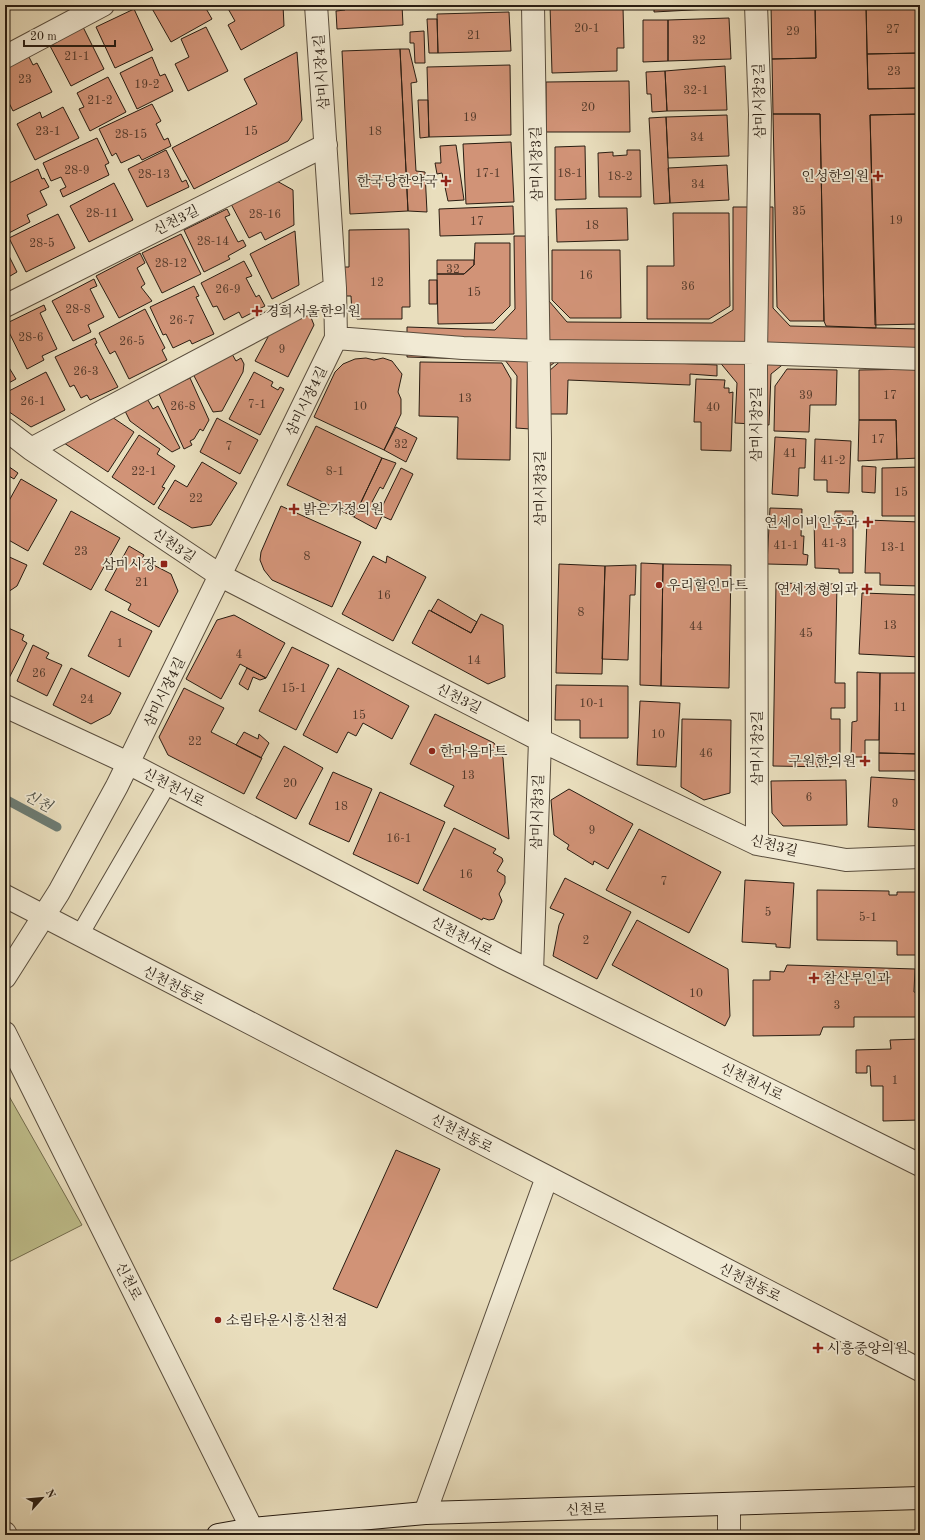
<svg xmlns="http://www.w3.org/2000/svg" width="925" height="1540" font-family="'Old Standard TT','Noto Serif KR',serif">
  <style>
    .green { fill: #bfbf8c; stroke: #746e4f }
    .lines { fill: none; stroke-linecap: round; stroke-linejoin: round }
    .stream { stroke: #6c7c74; stroke-width: 9 }
    .building { fill: #d19377; stroke: #291d12 }
    .lane-casing { stroke: #594d3d; stroke-width: 19 }
    .street-casing { stroke: #594d3d; stroke-width: 24 }
    .secondary-casing { stroke: #291d12; stroke-width: 24 }
    .lane { stroke: #f1ead4; stroke-width: 17 }
    .street { stroke: #f1ead4; stroke-width: 22 }
    .secondary { stroke: #f1ead4; stroke-width: 22 }
    .poi-dot { fill: #8f2418; stroke: #f1ead4; stroke-width: 1.5 }
    .labels { text-anchor: middle; stroke-width: 3.5; stroke-linejoin: round; paint-order: stroke }
    .number-label { font-size: 12px; fill: #533a2b }
    .street-label { font-size: 14px; fill: #291d12; stroke: #f1ead4 }
    .poi-label { font-size: 14px; fill: #291d12; stroke: #f1ead4; text-anchor: start }
    .water-label { font-size: 15px; font-style: italic; fill: #4a4c43; stroke: #f1ead4 }
  </style>
  <rect width="100%" height="100%" fill="#e9debd"/>
  <filter id="stains"><feTurbulence type="fractalNoise" baseFrequency=".005" numOctaves="4"/><feColorMatrix values="0 0 0 0 .2 0 0 0 0 .09 0 0 0 0 .02 0 0 0 .5 -.17"/></filter>
  <radialGradient id="worn" r=".72"><stop offset=".6" stop-color="#630" stop-opacity="0"/><stop offset="1" stop-color="#630" stop-opacity=".3"/></radialGradient>
  <!-- green -->
  <path class="green" d="M5 1089 82 1225 5 1264Z"/>
  <g class="lines">
    <!-- stream -->
    <path class="stream" d="M5 799 57 827"/>
  </g>
  <!-- building -->
  <path class="building" d="M5 5H24L15 9Z
    M150 5H204L212 19 171 42Z
    M226 5H283L284 26 241 50 228 25 235 21Z
    M344 5H402L403 25 337 29 336 11 345 10Z
    M472 5H502L472 7Z
    M550 5H613V7H623L624 48H617V71L552 73Z
    M654 5H727L728 8 654 12Z
    M771 5H815L816 58 772 59Z
    M815 5H866L868 89 920 88V114L870 115 876 328 826 326 824 321 820 114H773L772 59 816 58Z
    M866 5H920V53L867 54Z
    M134 9 153 50 115 68 96 27Z
    M509 12 511 51 438 53 437 14Z
    M729 18 731 59 668 61V20Z
    M427 19H437L438 53H429Z
    M643 20H668V61L643 62Z
    M83 27 104 69 71 86 49 44Z
    M206 27 228 71 188 91 175 64 189 57 181 39Z
    M424 31 425 63H415L414 43H410V32Z
    M400 49 408 211 350 214 342 51Z
    M400 49H409L417 82 411 83 416 171 425 172 427 212 408 211Z
    M297 52 302 120 288 141 194 189 172 148 257 104 244 79Z
    M920 53V88L868 89 867 54Z
    M28 55 33 65 37 63 52 92 13 111 5 95V67Z
    M152 57 160 76 165 74 173 91 137 109 120 73Z
    M510 65 511 135 429 137 427 67Z
    M725 66 727 110 667 111 665 71Z
    M665 71 667 111 652 112 651 94H647L646 72Z
    M108 77 126 112 90 131 79 109 84 107 77 93Z
    M629 81 630 132H546V82Z
    M418 100H428L429 137 420 138Z
    M152 104 161 121 156 124 164 140 168 138 171 146 142 160 139 155 121 163 116 153 112 156 99 129Z
    M63 107 79 138 35 160 17 124 40 112 42 118Z
    M773 114H820L824 321H790L777 307Z
    M920 114V324L875 325 870 115Z
    M727 115 729 156 668 158 666 117Z
    M666 117 670 203 654 204 649 118Z
    M97 138 109 163 105 165 109 175 63 197 60 190 66 187 61 177 51 181 43 163Z
    M511 142 514 202 466 204 463 144Z
    M456 145 464 200 448 201 442 173 437 174 435 163H441L440 146Z
    M585 146 586 199 555 200V147Z
    M166 150 182 182 186 180 189 187 147 207 128 169Z
    M627 150H640L641 197H599L598 153 613 152V156L627 155Z
    M727 165 729 200 670 203 668 168Z
    M38 169 42 179 44 178 49 187 40 191 47 205 27 215 30 222 7 234 5 230V185Z
    M275 180 293 190 294 225 265 240 261 232 249 238 231 204Z
    M114 183 133 220 89 242 70 206Z
    M513 206 514 234 440 236 439 209Z
    M733 207H773V308L790 326 920 329V366L786 362 771 374 769 425 735 423 737 383 718 360 563 356 546 369 545 430 516 428 517 376 505 360 407 357V327L495 330 515 309 514 236H548L549 301 567 322 712 323 733 310Z
    M627 208 628 240 557 242 556 209Z
    M227 209 230 215 225 217 238 242 243 240 246 246 228 256 230 259 204 272 184 230Z
    M673 213H729L730 306 709 319H647V266H674Z
    M58 214 75 248 26 272 9 238Z
    M409 229 410 307H402V319H357L352 314 351 296H345L344 267H349V230Z
    M295 231 299 285 272 299 250 254Z
    M181 234 201 274 162 293 142 253Z
    M475 243H510V306L493 323 438 324 437 274H464L474 265Z
    M5 248 17 272 5 279Z
    M552 250H620L621 318H570L552 300Z
    M140 253 145 263 137 268 145 284 141 287 152 301 119 318 96 276Z
    M437 260H474V265L464 274H437Z
    M244 261 252 276 246 278 256 297 259 295 265 306 242 318 239 312 224 320 217 306 213 307 201 283Z
    M94 279 97 286 90 289 104 317 88 325 91 332 73 341 52 301Z
    M429 280H437V304H429Z
    M194 286 199 296 196 297 214 334 192 344 190 340 173 348 166 334 163 335 150 307Z
    M44 305 46 310 40 313 57 349 42 356 44 360 27 369 5 324Z
    M145 309 165 348 162 350 167 360 129 379 115 351 110 354 99 333Z
    M308 310 314 325 288 377 255 361 268 337 264 330Z
    M95 338 97 343 95 344 118 387 90 400 87 395 81 398 74 385 70 387 55 357Z
    M232 354 236 361 241 358 244 364 243 372 222 411 213 412 193 374Z
    M366 358 374 360 383 358 392 361 402 374 398 392 401 399V414L384 450 314 417 335 372 343 364 355 359Z
    M564 358 717 365V376L690 374V385L568 380 567 414H547L549 371Z
    M5 361 16 379 5 385Z
    M420 362 502 363 511 379 510 460 457 459 458 417 419 416Z
    M787 369 837 370 836 405H810L809 432 774 431 775 386Z
    M920 369V458L897 459 896 420H859V370Z
    M46 372 65 410 31 427 5 409V393Z
    M254 372 273 382 271 386 278 390 280 387 284 389 260 435 229 419Z
    M190 378 209 420 203 431 200 429 194 439 190 441 192 445 184 449 158 392Z
    M696 379 725 380 724 388H729V393L733 392 731 451 701 450V422H694Z
    M145 395 153 409 158 406 180 448 172 452 130 421 123 407Z
    M109 415 134 432 108 472 61 441Z
    M217 418 258 440 240 474 200 452Z
    M859 420H896L897 459 858 461Z
    M316 426 382 458 354 517 287 485Z
    M396 427 417 438 406 462 384 450Z
    M139 435 160 449 157 454 175 466 162 487 165 488 154 505 112 477Z
    M775 437 806 439 805 468H799L798 496 772 494Z
    M815 439 851 441 849 493 827 492V480H814Z
    M382 458 396 463 383 489 380 487 372 502 382 507 401 468 413 474 391 520 382 516 376 529 354 517Z
    M202 462 237 483 211 525 192 528 158 508 175 480 187 487Z
    M5 464 18 473 14 479 9 476 5 482Z
    M862 466 876 467 875 493 862 492Z
    M920 467V516H882V468Z
    M21 479 57 500 28 551 5 538V508Z
    M281 506 361 542 332 607 272 580 264 570 260 560 261 552Z
    M770 508 802 509 801 536H804L803 554 808 555 807 565 767 564Z
    M71 511 120 538 91 590 43 564Z
    M835 511H853V573H839V569L815 568 814 518H835Z
    M867 520 920 522V586L880 585V573H865Z
    M129 546 144 555 142 559 171 574 178 591 159 627 128 610 131 604 105 590Z
    M5 555 27 565 17 586 5 594Z
    M373 556 386 563 387 556 426 577 393 641 342 614Z
    M641 563 663 564 661 686 640 685Z
    M559 564 605 566 602 674 556 673Z
    M663 564 731 565 729 688 661 686Z
    M636 565 635 595H630L628 660 602 659 605 566Z
    M776 583 837 584 835 683H845V708H831V719H840V764H831V767L773 766Z
    M862 593 920 595V657L859 654Z
    M438 599 477 622 471 633 431 611Z
    M429 610 471 633 481 614 503 625 505 677 488 684 412 643Z
    M111 611 152 631 129 677 88 656Z
    M234 615 285 643 266 678 240 664 221 699 186 679 217 620Z
    M6 627 24 635 22 640 27 643 8 680 5 678Z
    M33 645 49 653 46 658 62 665 47 696 17 681Z
    M292 647 329 665 296 730 259 711Z
    M71 668 121 693 110 714 91 724 53 705Z
    M247 668 266 678 260 680 253 677 248 690 239 684Z
    M338 668 409 706 392 739 363 723 356 736 348 732 337 753 303 735Z
    M857 672 880 673 879 740H865V757H851L852 722 857 721Z
    M880 673H920V754L879 753Z
    M556 685 628 686V738H580V720H555Z
    M184 688 224 708 211 732 262 758 244 794 168 755 159 737Z
    M640 701 680 703 676 767 637 765Z
    M435 714 494 743 503 758 509 839 444 806 454 786 410 764Z
    M682 719 731 720 730 793 704 800 681 787Z
    M244 732 258 739 259 734 269 743 261 758 236 745Z
    M284 746 323 768 296 819 256 798Z
    M879 753 920 754V771H879Z
    M333 772 372 789 349 842 309 824Z
    M871 777 920 780V830L868 827Z
    M846 780 847 825 783 826 772 813 771 781Z
    M569 789 633 824 608 869 594 861 593 865 567 849 569 845 554 835 551 800Z
    M380 792 445 822 418 884 353 854Z
    M454 828 496 849 493 853 502 858 503 861 497 871 505 876V883L499 894 502 901 494 919 489 920 483 918 482 920 423 890Z
    M639 829 721 872 689 933 606 890Z
    M565 878 631 912 597 979 553 956 559 925 564 914 550 908Z
    M745 880 794 883 790 948 776 947V944L742 942Z
    M817 890 889 891V895H897V892H920V955H897V941L817 940Z
    M637 920 728 969 730 1016 725 1026 612 965Z
    M787 965 915 969 914 992 920 994V1017H854V1027H823L820 1035 753 1036V980H770V971L784 972Z
    M920 1039V1120L883 1121V1086H871L870 1066H867V1073H856V1050L891 1049 890 1040Z
    M396 1150 440 1169 377 1308 333 1289Z"/>
  <g class="lines">
    <!-- lane casing -->
    <g class="lane-casing">
      <path id="lane" d="M79 936 168 783"/>
    </g>
    <!-- street casing -->
    <g class="street-casing">
      <path id="street" d="M756 5 760 114 756 353 757 844
        M5 57 103 5
        M5 306 326 145
        M336 338 463 348 540 351 756 353 920 359
        M5 429 31 449 221 576 540 740 757 844 846 860 920 857
        M31 449 335 288
        M5 706 128 763 502 957 920 1165
        M5 896 920 1370
        M532 972 540 740V439L533 5
        M5 977 59 892 117 786 336 338 335 288 316 5
        M5 1033 255 1535
        M425 1513 547 1177
        M5 1533 6 1535
        M729 1535V1505"/>
    </g>
    <!-- secondary casing -->
    <g class="secondary-casing">
      <path id="secondary" d="M218 1535 252 1529 425 1513 920 1498"/>
    </g>
    <!-- lane -->
    <use href="#lane" class="lane"/>
    <!-- street -->
    <use href="#street" class="street"/>
    <!-- secondary -->
    <use href="#secondary" class="secondary"/>
  </g>
  <!-- markers -->
  <g class="poi-dot">
    <path d="M876 170h4v4h4v4h-4v4h-4v-4h-4v-4h4z"/>
    <path d="M444 175h4v4h4v4h-4v4h-4v-4h-4v-4h4z"/>
    <path d="M255 305h4v4h4v4h-4v4h-4v-4h-4v-4h4z"/>
    <path d="M292 503h4v4h4v4h-4v4h-4v-4h-4v-4h4z"/>
    <path d="M866 516h4v4h4v4h-4v4h-4v-4h-4v-4h4z"/>
    <rect x="160" y="560" width="8" height="8" rx="2"/>
    <circle cx="659" cy="585" r="4"/>
    <path d="M865 583h4v4h4v4h-4v4h-4v-4h-4v-4h4z"/>
    <circle cx="432" cy="751" r="4"/>
    <path d="M863 755h4v4h4v4h-4v4h-4v-4h-4v-4h4z"/>
    <path d="M812 972h4v4h4v4h-4v4h-4v-4h-4v-4h4z"/>
    <circle cx="218" cy="1320" r="4"/>
    <path d="M816 1342h4v4h4v4h-4v4h-4v-4h-4v-4h4z"/>
  </g>
  <g class="labels">
    <!-- number labels -->
    <g class="number-label">
      <text x="587" y="32">20-1</text>
      <text x="893" y="33">27</text>
      <text x="793" y="35">29</text>
      <text x="474" y="39">21</text>
      <text x="699" y="44">32</text>
      <text x="77" y="60">21-1</text>
      <text x="894" y="75">23</text>
      <text x="25" y="83">23</text>
      <text x="147" y="88">19-2</text>
      <text x="696" y="94">32-1</text>
      <text x="100" y="104">21-2</text>
      <text x="588" y="111">20</text>
      <text x="470" y="121">19</text>
      <text x="48" y="135">23-1</text>
      <text x="251" y="135">15</text>
      <text x="375" y="135">18</text>
      <text x="131" y="138">28-15</text>
      <text x="697" y="141">34</text>
      <text x="77" y="174">28-9</text>
      <text x="488" y="177">17-1</text>
      <text x="570" y="177">18-1</text>
      <text x="154" y="178">28-13</text>
      <text x="620" y="180">18-2</text>
      <text x="698" y="188">34</text>
      <text x="799" y="215">35</text>
      <text x="102" y="217">28-11</text>
      <text x="265" y="218">28-16</text>
      <text x="896" y="224">19</text>
      <text x="477" y="225">17</text>
      <text x="592" y="229">18</text>
      <text x="213" y="245">28-14</text>
      <text x="42" y="247">28-5</text>
      <text x="171" y="267">28-12</text>
      <text x="453" y="273">32</text>
      <text x="586" y="279">16</text>
      <text x="377" y="286">12</text>
      <text x="688" y="290">36</text>
      <text x="228" y="293">26-9</text>
      <text x="474" y="296">15</text>
      <text x="78" y="313">28-8</text>
      <text x="182" y="324">26-7</text>
      <text x="31" y="341">28-6</text>
      <text x="132" y="345">26-5</text>
      <text x="282" y="353">9</text>
      <text x="86" y="375">26-3</text>
      <text x="806" y="399">39</text>
      <text x="890" y="399">17</text>
      <text x="465" y="402">13</text>
      <text x="33" y="405">26-1</text>
      <text x="257" y="408">7-1</text>
      <text x="183" y="410">26-8</text>
      <text x="360" y="410">10</text>
      <text x="713" y="411">40</text>
      <text x="878" y="443">17</text>
      <text x="401" y="448">32</text>
      <text x="229" y="450">7</text>
      <text x="790" y="457">41</text>
      <text x="833" y="464">41-2</text>
      <text x="144" y="475">22-1</text>
      <text x="335" y="475">8-1</text>
      <text x="901" y="496">15</text>
      <text x="196" y="502">22</text>
      <text x="834" y="547">41-3</text>
      <text x="786" y="549">41-1</text>
      <text x="893" y="551">13-1</text>
      <text x="81" y="555">23</text>
      <text x="307" y="560">8</text>
      <text x="142" y="586">21</text>
      <text x="384" y="599">16</text>
      <text x="581" y="616">8</text>
      <text x="890" y="629">13</text>
      <text x="696" y="630">44</text>
      <text x="806" y="637">45</text>
      <text x="120" y="647">1</text>
      <text x="239" y="658">4</text>
      <text x="474" y="664">14</text>
      <text x="39" y="677">26</text>
      <text x="294" y="692">15-1</text>
      <text x="87" y="703">24</text>
      <text x="592" y="707">10-1</text>
      <text x="900" y="711">11</text>
      <text x="359" y="719">15</text>
      <text x="658" y="738">10</text>
      <text x="195" y="745">22</text>
      <text x="706" y="757">46</text>
      <text x="468" y="779">13</text>
      <text x="290" y="787">20</text>
      <text x="809" y="801">6</text>
      <text x="895" y="807">9</text>
      <text x="341" y="810">18</text>
      <text x="592" y="834">9</text>
      <text x="399" y="842">16-1</text>
      <text x="466" y="878">16</text>
      <text x="664" y="885">7</text>
      <text x="768" y="916">5</text>
      <text x="868" y="921">5-1</text>
      <text x="586" y="944">2</text>
      <text x="696" y="997">10</text>
      <text x="837" y="1009">3</text>
      <text x="895" y="1084">1</text>
    </g>
    <!-- street labels -->
    <g class="street-label">
      <text transform="translate(321 72) rotate(-94)" y="5">삼미시장4길</text>
      <text transform="translate(759 101) rotate(-91)" y="5">삼미시장2길</text>
      <text transform="translate(536 164) rotate(-91)" y="5">삼미시장3길</text>
      <text transform="translate(176 220) rotate(-27)" y="5">신천3길</text>
      <text transform="translate(306 401) rotate(-64)" y="5">삼미시장4길</text>
      <text transform="translate(756 424) rotate(-90)" y="5">삼미시장2길</text>
      <text transform="translate(540 488) rotate(-90)" y="5">삼미시장3길</text>
      <text transform="translate(174 545) rotate(34)" y="5">신천3길</text>
      <text transform="translate(164 692) rotate(-64)" y="5">삼미시장4길</text>
      <text transform="translate(459 698) rotate(27)" y="5">신천3길</text>
      <text transform="translate(757 748) rotate(-90)" y="5">삼미시장2길</text>
      <text transform="translate(174 787) rotate(27)" y="5">신천천서로</text>
      <text transform="translate(537 812) rotate(-88)" y="5">삼미시장3길</text>
      <text transform="translate(774 845) rotate(14)" y="5">신천3길</text>
      <text transform="translate(462 936) rotate(27)" y="5">신천천서로</text>
      <text transform="translate(174 985) rotate(27)" y="5">신천천동로</text>
      <text transform="translate(752 1081) rotate(26)" y="5">신천천서로</text>
      <text transform="translate(462 1133) rotate(27)" y="5">신천천동로</text>
      <text transform="translate(129 1281) rotate(63)" y="5">신천로</text>
      <text transform="translate(750 1282) rotate(27)" y="5">신천천동로</text>
      <text transform="translate(586 1509) rotate(-2)" y="5">신천로</text>
    </g>
    <!-- poi labels -->
    <g class="poi-label">
      <text x="869" y="181" text-anchor="end">인성한의원</text>
      <text x="438" y="186" text-anchor="end">한국당한약국</text>
      <text x="266" y="316">경희서울한의원</text>
      <text x="303" y="514">밝은가정의원</text>
      <text x="859" y="527" text-anchor="end">연세이비인후과</text>
      <text x="156" y="569" text-anchor="end">삼미시장</text>
      <text x="667" y="590">우리할인마트</text>
      <text x="858" y="594" text-anchor="end">연세정형외과</text>
      <text x="440" y="756">한마음마트</text>
      <text x="856" y="766" text-anchor="end">구원한의원</text>
      <text x="823" y="983">참산부인과</text>
      <text x="226" y="1325">소림타운시흥신천점</text>
      <text x="827" y="1353">시흥중앙의원</text>
    </g>
    <!-- water labels -->
    <g class="water-label">
      <text transform="translate(38 801) rotate(28)" y="5">신천</text>
    </g>
  </g>
  <!-- margin -->
  <rect width="925" height="1540" fill="none" stroke="#e9debd" stroke-width="20"/>
  <rect x="6" y="6" width="913" height="1528" fill="none" stroke="#291d12" stroke-width="2"/>
  <rect x="10" y="10" width="905" height="1520" fill="none" stroke="#291d12"/>
  <!-- north arrow -->
  <g transform="translate(42 1498) rotate(63)" stroke="#f1ead4" stroke-width="3" paint-order="stroke">
  <path d="M0-3L7 15L0 10L-7 15Z" fill="#291d12"/>
  <text y="-6" font-size="11" font-weight="bold" text-anchor="middle" fill="#291d12">N</text>
  </g>
  <!-- scale -->
  <path d="M24 40v6h91v-6" fill="none" stroke="#291d12" stroke-width="2"/>
  <text x="30" y="40" font-size="12" fill="#291d12" stroke="#f1ead4" stroke-width="3" paint-order="stroke">20 m</text>
  <rect width="100%" height="100%" filter="url(#stains)"/>
  <rect width="100%" height="100%" fill="url(#worn)"/>
</svg>
